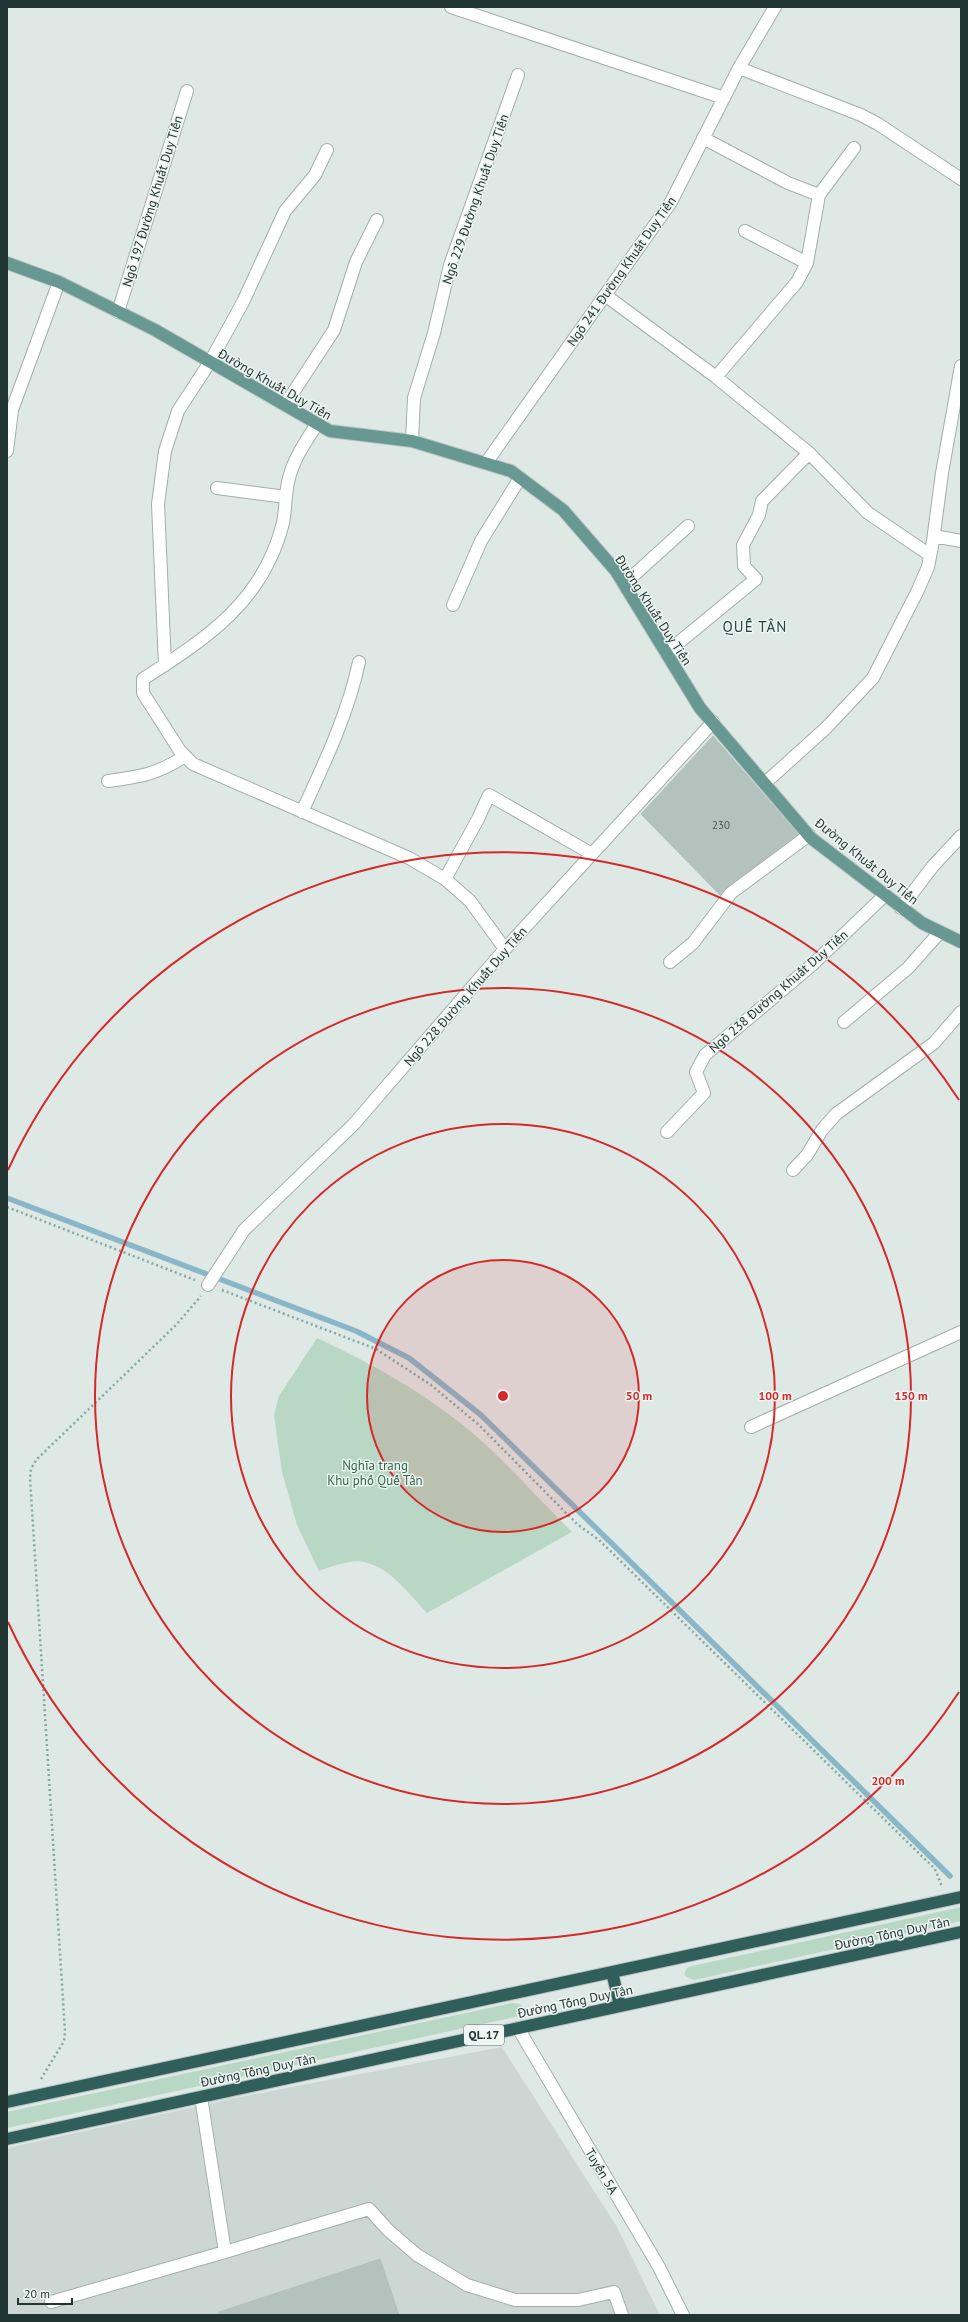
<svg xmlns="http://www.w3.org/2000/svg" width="968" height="2322" font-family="'PT Sans',sans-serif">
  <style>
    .built { fill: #ccd7d4 }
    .green { fill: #b8d7c4 }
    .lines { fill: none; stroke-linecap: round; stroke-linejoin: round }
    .stream { stroke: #8ab7c8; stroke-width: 5.5 }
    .building { fill: #b4c2be; stroke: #b1c1bc }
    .minor-casing { stroke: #a2afac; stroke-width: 14 }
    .major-casing { stroke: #bcc3c2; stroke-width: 14 }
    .highway-casing { stroke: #bcc3c2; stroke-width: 14 }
    .path { stroke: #81a8a1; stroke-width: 2.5; stroke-dasharray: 2 3; stroke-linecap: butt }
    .minor { stroke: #fff; stroke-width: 12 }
    .major { stroke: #679992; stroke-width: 12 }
    .highway { stroke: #305f5b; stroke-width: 12 }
    .ring { fill: none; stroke: #d62828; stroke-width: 2 }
    .labels { text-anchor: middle; stroke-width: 3; stroke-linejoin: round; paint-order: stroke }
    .number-label { font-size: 11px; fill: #465956 }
    .shield { fill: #eef5f2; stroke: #5e6f6c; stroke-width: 1 }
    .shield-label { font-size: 12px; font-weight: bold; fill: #213633 }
    .street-label { font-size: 13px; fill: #213633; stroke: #eef5f2 }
    .park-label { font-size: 13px; fill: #30684c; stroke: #eef5f2 }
    .quarter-label { font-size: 15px; letter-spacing: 1px; fill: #1f4541; stroke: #eef5f2 }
    .centre { fill: #d62828; stroke: #eef5f2; stroke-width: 2 }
    .ring-label { font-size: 12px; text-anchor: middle; font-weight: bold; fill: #d62828; stroke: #eef5f2; stroke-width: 3; stroke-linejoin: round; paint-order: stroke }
  </style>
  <rect width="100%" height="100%" fill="#dee8e5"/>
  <!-- built -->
  <path class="built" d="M502 2047 617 2227 660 2315H7V2148L235 2098Z"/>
  <!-- green -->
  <path class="green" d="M317 1338C373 1364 428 1395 475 1435 509 1465 540 1500 572 1532L427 1613C410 1595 390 1567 364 1562 352 1559 330 1567 319 1571L297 1525 282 1472 274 1415 279 1396Z
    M961 1907V1921L703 1978 693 1980 684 1975 687 1968 692 1966Z
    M512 2003 520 2004 522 2007 519 2016 7 2128V2112Z"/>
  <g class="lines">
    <!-- stream -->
    <path class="stream" d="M7 1198 356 1331 409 1358 481 1415 950 1876"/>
  </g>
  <!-- building -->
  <path class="building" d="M713 736 798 834 727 887 720 895 641 814Z
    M380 2259 399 2315H219V2312Z"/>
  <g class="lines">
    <!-- minor casing -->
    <g class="minor-casing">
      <path id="minor" d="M451 7 724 98
        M739 68 861 115 878 124 961 179
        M703 138 788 183 819 195
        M745 231 807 263
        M605 295 716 377 809 453 868 513 930 555
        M118 312 187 91
        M716 377 797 282 807 263 819 195 854 148
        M285 405 334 330 356 262 377 220
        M317 424C306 441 294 458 289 478 285 492 286 508 283 523 263 602 207 638 143 679V693L180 751 193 764 409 858 445 879 470 901 505 949
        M412 441 414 398 434 333 450 265 518 75
        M7 451 12 410 59 282
        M486 463 671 202 739 68 775 7
        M217 488 286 497
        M934 536 961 541
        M624 584 688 526
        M453 605 481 541 520 478
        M666 653 756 579 744 566 743 545 759 515 762 501 809 453
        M165 665 158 504 165 451 178 411 210 362 243 302 285 211 315 175 327 150
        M108 781C140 777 158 774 185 756
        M765 783 826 728 873 678 917 592 928 567 933 541 942 473 961 366
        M302 812C324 764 348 714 359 662
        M445 879 478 819 489 795 592 854
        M901 908 933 866 961 836
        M670 962 693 943 731 893 809 835
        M844 1022 908 968 940 932
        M667 1132 704 1093 696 1072 705 1055 812 965 885 895
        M793 1170 807 1155 822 1130 836 1114 934 1043 961 1012
        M208 1285 244 1230 354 1124 505 949 713 722
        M751 1427 961 1332
        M518 2028 659 2267 683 2315
        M225 2252 369 2209 388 2230 417 2255 467 2285 515 2300H578L614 2292 622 2315
        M51 2302 225 2252 201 2097"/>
    </g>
    <!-- major casing -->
    <g class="major-casing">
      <path id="major" d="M7 263 59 282 155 330 330 431 412 441 511 471 563 510 616 571 700 708 811 838 922 923 961 942"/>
    </g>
    <!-- highway casing -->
    <g class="highway-casing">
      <path id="highway" d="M612 1972 620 2006
        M7 2102 961 1897
        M7 2139 961 1932"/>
    </g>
    <!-- path -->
    <path class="path" d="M7 1207 195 1280
      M222 1290 376 1349 431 1385 479 1425 577 1524 599 1540 935 1869 942 1887
      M41 2079 64 2041 65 2032 30 1478 31 1469 36 1460 176 1325 201 1296"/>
    <!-- minor -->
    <use href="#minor" class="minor"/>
    <!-- major -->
    <use href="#major" class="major"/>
    <!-- highway -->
    <use href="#highway" class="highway"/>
  </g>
  <!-- distance rings -->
  <circle cx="503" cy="1396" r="136" fill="#d62828" fill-opacity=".12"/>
  <g class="ring">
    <circle cx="503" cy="1396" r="136"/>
    <circle cx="503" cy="1396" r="272"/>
    <circle cx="503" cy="1396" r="408"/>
    <path d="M959 1692A544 544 0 0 1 8 1622M8 1170A544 544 0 0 1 959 1100"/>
  </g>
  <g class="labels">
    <!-- number labels -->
    <g class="number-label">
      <text x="721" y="829">230</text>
    </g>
    <!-- shield labels -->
    <rect class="shield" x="464" y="2025" width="40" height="20" rx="3"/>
    <g class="shield-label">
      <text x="484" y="2039">QL.17</text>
    </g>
    <!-- street labels -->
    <g class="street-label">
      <text transform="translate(475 199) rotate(-71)" y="5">Ngõ 229 Đường Khuất Duy Tiến</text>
      <text transform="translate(152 201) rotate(-73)" y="5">Ngõ 197 Đường Khuất Duy Tiến</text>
      <text transform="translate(621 271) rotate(-55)" y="5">Ngõ 241 Đường Khuất Duy Tiến</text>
      <text transform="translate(275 384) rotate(30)" y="5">Đường Khuất Duy Tiến</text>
      <text transform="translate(654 610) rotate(57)" y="5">Đường Khuất Duy Tiến</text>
      <text transform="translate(867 861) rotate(39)" y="5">Đường Khuất Duy Tiến</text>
      <text transform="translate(778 991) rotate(-41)" y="5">Ngõ 238 Đường Khuất Duy Tiến</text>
      <text transform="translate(465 996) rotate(-49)" y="5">Ngõ 228 Đường Khuất Duy Tiến</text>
      <text transform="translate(892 1933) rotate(-12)" y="5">Đường Tống Duy Tân</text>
      <text transform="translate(575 2001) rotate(-12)" y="5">Đường Tống Duy Tân</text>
      <text transform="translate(258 2070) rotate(-12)" y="5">Đường Tống Duy Tân</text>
      <text transform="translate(602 2171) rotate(59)" y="5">Tuyến 5A</text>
    </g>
    <!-- park labels -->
    <g class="park-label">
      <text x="375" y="1470">Nghĩa trang<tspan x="375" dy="15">Khu phố Quế Tân</tspan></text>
    </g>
    <!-- quarter labels -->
    <g class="quarter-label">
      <text x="755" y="632">QUẾ TÂN</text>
    </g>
  </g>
  <circle cx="503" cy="1396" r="6" class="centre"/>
  <g class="ring-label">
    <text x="639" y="1400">50 m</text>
    <text x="775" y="1400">100 m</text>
    <text x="911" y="1400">150 m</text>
    <text x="888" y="1785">200 m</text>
  </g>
  <!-- border -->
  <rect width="968" height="2322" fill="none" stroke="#213633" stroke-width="16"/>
  <!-- scale -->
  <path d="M18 2298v6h54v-6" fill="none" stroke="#213633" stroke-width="2"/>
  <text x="24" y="2298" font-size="12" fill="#213633" stroke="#eef5f2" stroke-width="3" paint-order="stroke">20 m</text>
</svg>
